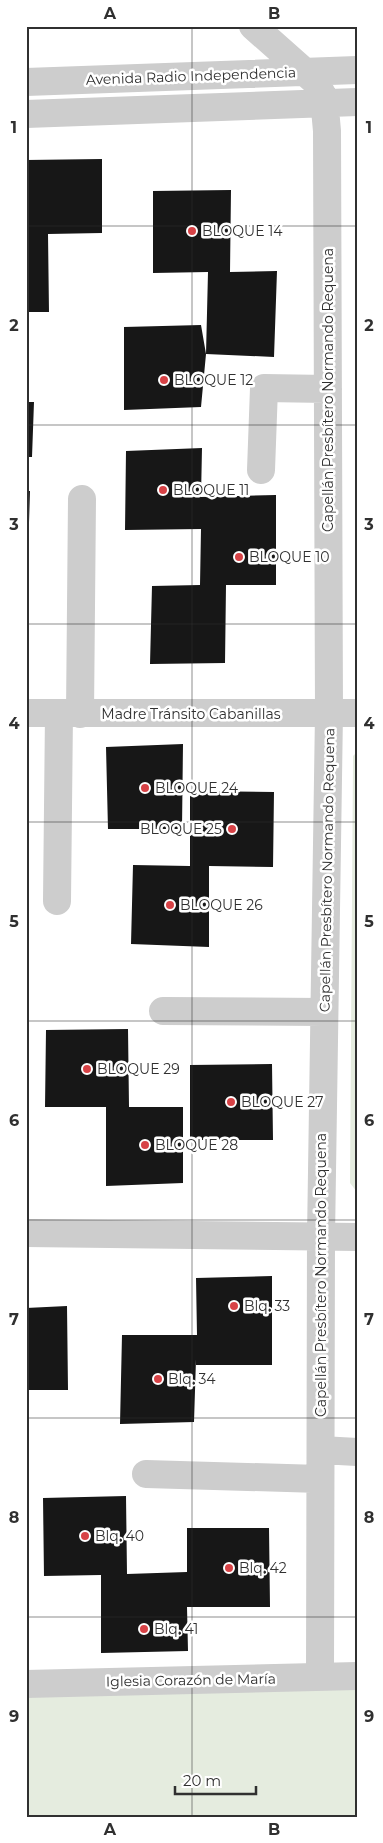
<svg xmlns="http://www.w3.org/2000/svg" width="383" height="1843" font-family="Montserrat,sans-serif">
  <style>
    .green { fill: #e5ecdf }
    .building { fill: #171717 }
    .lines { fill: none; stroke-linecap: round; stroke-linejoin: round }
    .minor { stroke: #cdcdcd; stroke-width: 28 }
    .grid { fill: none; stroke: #303030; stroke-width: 1; stroke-opacity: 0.55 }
    .poi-dot { fill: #d74246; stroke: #fff; stroke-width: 2 }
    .labels { text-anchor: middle; stroke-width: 5; stroke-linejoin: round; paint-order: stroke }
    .street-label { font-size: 14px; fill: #303030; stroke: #fff }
    .poi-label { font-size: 14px; fill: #303030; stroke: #fff; text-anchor: start }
    .neatline { fill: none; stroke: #303030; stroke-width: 2 }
    .grid-label { font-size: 16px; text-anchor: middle; font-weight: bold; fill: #303030 }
  </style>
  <rect width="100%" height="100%" fill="#fff"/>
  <!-- green -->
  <path class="green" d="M357 752V1192L350 1183 353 756Z
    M357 1683V1817H26V1690Z"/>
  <!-- building -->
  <path class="building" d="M102 159V233L48 234 49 312H26V160Z
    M231 190 230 272 277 271 274 357 206 354 201 407 124 410V327L201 325 206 354 208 272 153 273V191Z
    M26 402H34L32 457H26Z
    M202 448 201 497 276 495V585H226L225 663 150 664 152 586 200 585 201 529 125 530 126 451Z
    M26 491H30L28 554H26Z
    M183 744 182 829H108L106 747Z
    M190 791 274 792 273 867 209 866V947L131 944 133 865 190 866Z
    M128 1029 129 1107H183V1183L106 1186V1107H45L46 1030Z
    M272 1064 273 1140H190V1065Z
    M272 1276V1365H196V1359L194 1422 120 1424 122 1335H197L196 1278Z
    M67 1306 68 1390H26V1308Z
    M126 1496 127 1574 187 1572V1528H269L270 1607H187L188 1651 101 1653V1575L44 1576 43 1498Z"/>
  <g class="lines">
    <!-- minor -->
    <path class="minor" d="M253 26 315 81 324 98 327 131 329 713 321 1237 320 1677
      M26 82 357 70
      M26 114 357 102
      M261 470 264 388 328 389
      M26 713H357
      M80 714 82 499
      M57 901 59 713
      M163 1011 324 1012
      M26 1233 357 1237
      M321 1450 357 1452
      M146 1474 320 1479
      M26 1684 357 1676"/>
  </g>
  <!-- grid -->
  <path class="grid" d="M192 26V1817M26 226H357M26 425H357M26 624H357M26 822H357M26 1021H357M26 1220H357M26 1418H357M26 1617H357"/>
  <!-- markers -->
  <g class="poi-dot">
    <circle cx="192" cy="231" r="5"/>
    <circle cx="164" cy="380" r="5"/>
    <circle cx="163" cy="490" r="5"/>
    <circle cx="239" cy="557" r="5"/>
    <circle cx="145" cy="788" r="5"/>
    <circle cx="232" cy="829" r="5"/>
    <circle cx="170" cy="905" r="5"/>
    <circle cx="87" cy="1069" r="5"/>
    <circle cx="231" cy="1102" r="5"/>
    <circle cx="145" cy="1145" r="5"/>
    <circle cx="234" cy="1306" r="5"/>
    <circle cx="158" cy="1379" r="5"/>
    <circle cx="85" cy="1536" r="5"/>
    <circle cx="229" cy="1568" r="5"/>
    <circle cx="144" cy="1629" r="5"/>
  </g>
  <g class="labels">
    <!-- street labels -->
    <g class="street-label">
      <text transform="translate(191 76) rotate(-2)" y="5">Avenida Radio Independencia</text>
      <text transform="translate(328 390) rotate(-90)" y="5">Capellán Presbítero Normando Requena</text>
      <text x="191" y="719">Madre Tránsito Cabanillas</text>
      <text transform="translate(327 870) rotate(-89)" y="5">Capellán Presbítero Normando Requena</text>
      <text transform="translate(321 1275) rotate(-90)" y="5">Capellán Presbítero Normando Requena</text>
      <text transform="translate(191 1680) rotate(-1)" y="5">Iglesia Corazón de María</text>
    </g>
    <!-- poi labels -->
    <g class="poi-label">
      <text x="202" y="236">BLOQUE 14</text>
      <text x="174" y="385">BLOQUE 12</text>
      <text x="173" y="495">BLOQUE 11</text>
      <text x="249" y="562">BLOQUE 10</text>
      <text x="155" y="793">BLOQUE 24</text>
      <text x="222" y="834" text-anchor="end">BLOQUE 25</text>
      <text x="180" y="910">BLOQUE 26</text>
      <text x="97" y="1074">BLOQUE 29</text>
      <text x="241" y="1107">BLOQUE 27</text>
      <text x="155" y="1150">BLOQUE 28</text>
      <text x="244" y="1311">Blq. 33</text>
      <text x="168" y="1384">Blq. 34</text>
      <text x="95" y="1541">Blq. 40</text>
      <text x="239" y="1573">Blq. 42</text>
      <text x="154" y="1634">Blq. 41</text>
    </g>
  </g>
  <!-- border -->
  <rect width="383" height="1843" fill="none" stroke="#ffffff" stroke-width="55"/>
  <!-- scale -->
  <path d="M175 1786v8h81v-8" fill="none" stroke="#303030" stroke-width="2.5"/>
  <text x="183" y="1786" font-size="15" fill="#303030" stroke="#ffffff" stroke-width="4" paint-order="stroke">20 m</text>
  <rect x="28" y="28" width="328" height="1788" class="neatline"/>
  <g class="grid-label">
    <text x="110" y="19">A</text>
    <text x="274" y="19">B</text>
    <text x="14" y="133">1</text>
    <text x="369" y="133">1</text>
    <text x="14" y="331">2</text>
    <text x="369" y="331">2</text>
    <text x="14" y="530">3</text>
    <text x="369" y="530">3</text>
    <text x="14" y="729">4</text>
    <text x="369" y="729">4</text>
    <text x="14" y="927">5</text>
    <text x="369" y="927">5</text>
    <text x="14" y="1126">6</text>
    <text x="369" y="1126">6</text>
    <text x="14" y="1325">7</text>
    <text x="369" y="1325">7</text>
    <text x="14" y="1523">8</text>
    <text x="369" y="1523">8</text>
    <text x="14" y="1722">9</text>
    <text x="369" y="1722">9</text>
    <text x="110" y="1835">A</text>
    <text x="274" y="1835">B</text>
  </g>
</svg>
